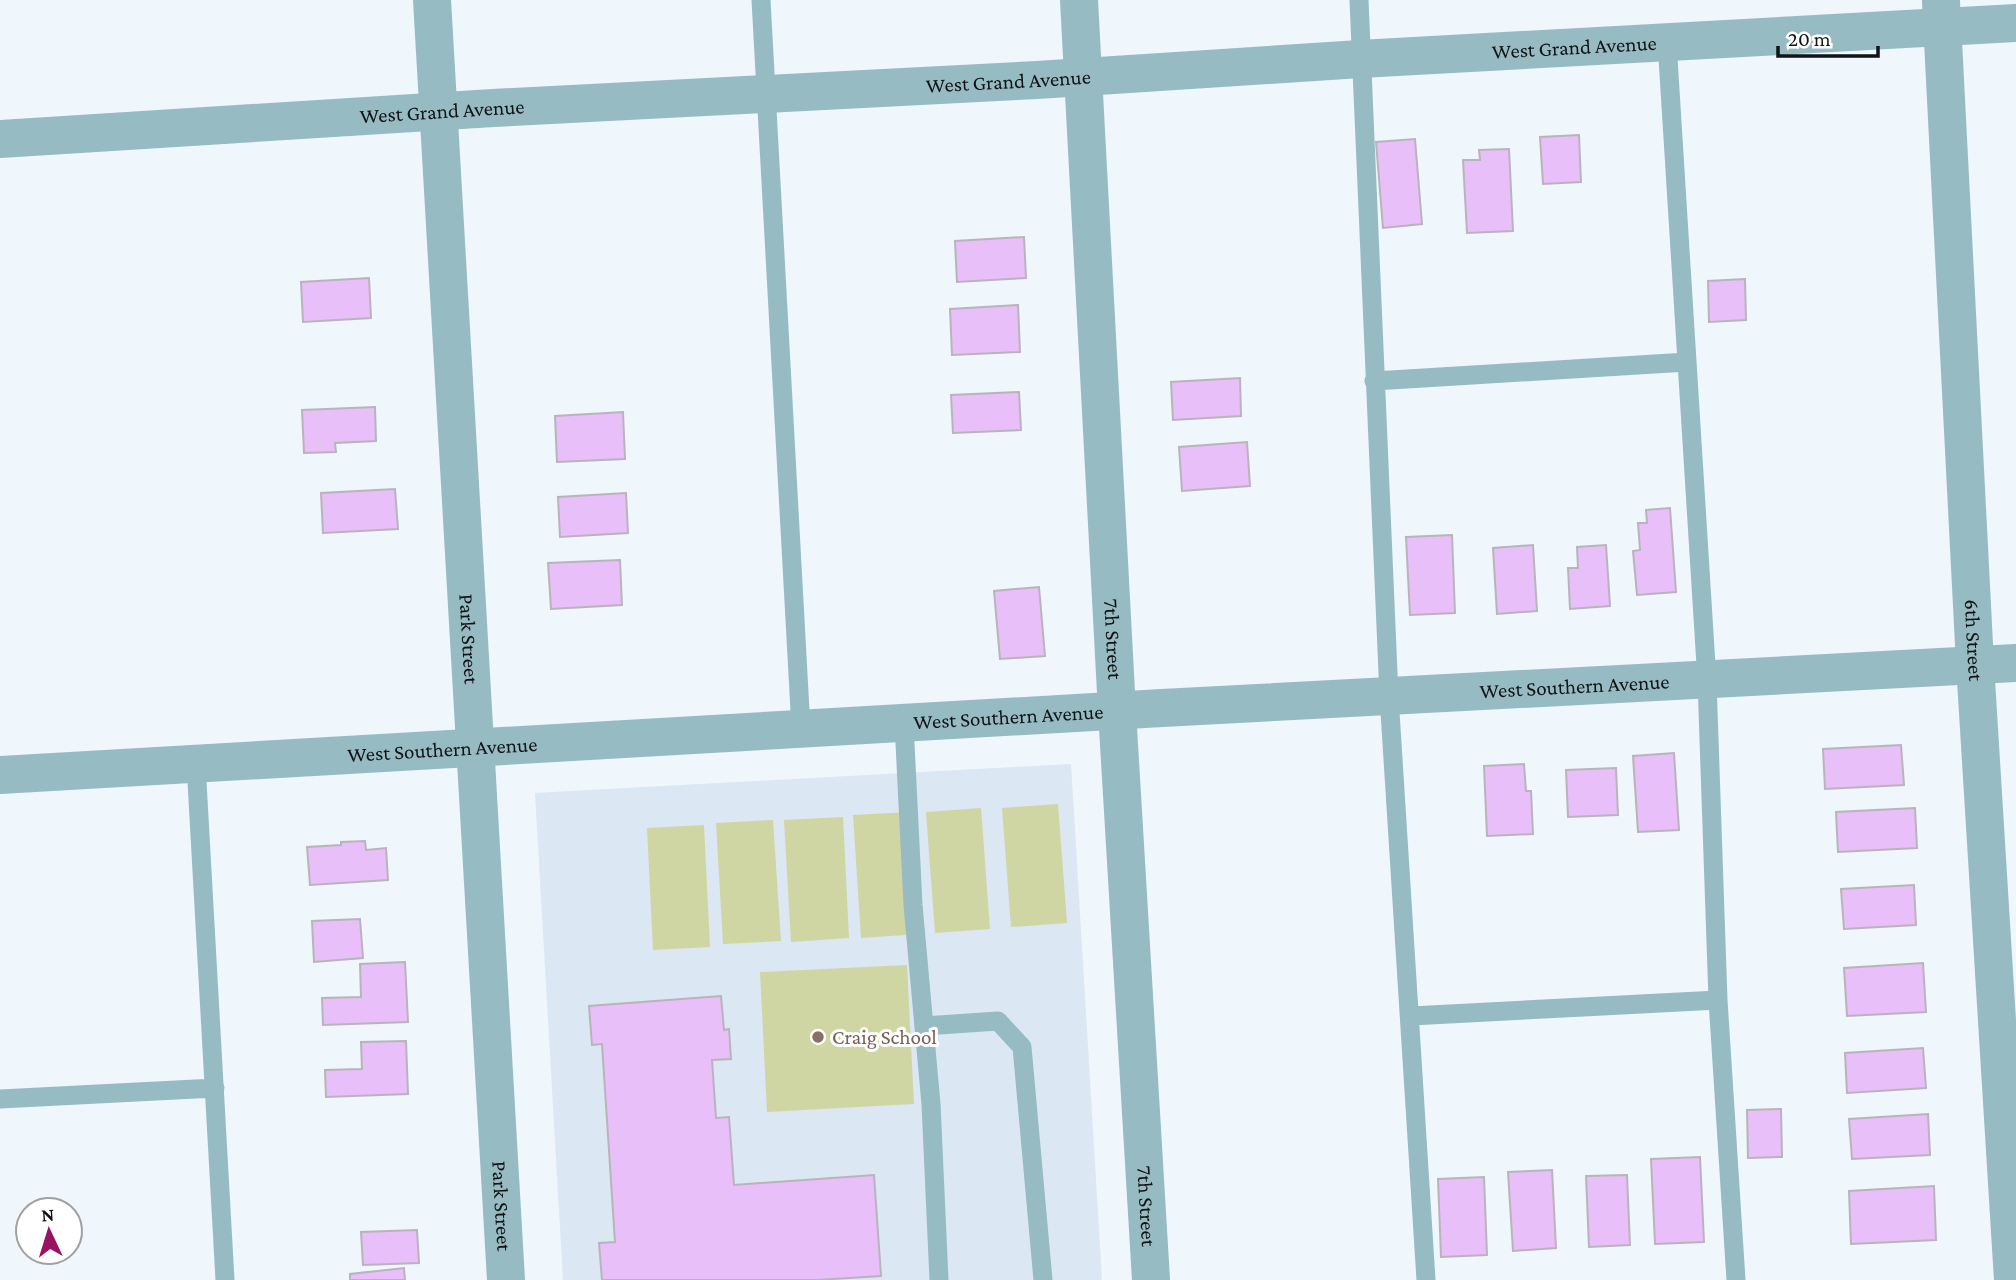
<svg xmlns="http://www.w3.org/2000/svg" width="2016" height="1280" font-family="'Crimson Pro',serif">
  <style>
    .built { fill: #dbe7f3 }
    .green { fill: #d0d6a3 }
    .building { fill: #e8bff9; stroke: #b9b4bb; stroke-width: 2 }
    .lines { fill: none; stroke-linecap: round; stroke-linejoin: round }
    .service { stroke: #96bbc2; stroke-width: 19 }
    .minor { stroke: #96bbc2; stroke-width: 38 }
    .tertiary { stroke: #96bbc2; stroke-width: 38 }
    .education-dot { fill: #8d6e63; stroke: #fff; stroke-width: 2.5 }
    .labels { text-anchor: middle; stroke-width: 6; stroke-linejoin: round; paint-order: stroke }
    .street-label { font-size: 21px; fill: #111315; stroke: #fff }
    .education-label { font-size: 21px; fill: #785e54; stroke: #fff; text-anchor: start }
  </style>
  <rect width="100%" height="100%" fill="#eff6fc"/>
  <!-- built -->
  <path class="built" d="M1071 764 1102 1280H563L535 793Z"/>
  <!-- green -->
  <path class="green" d="M1058 804 1067 923 1011 927 1002 808Z
    M981 808 990 929 935 933 926 812Z
    M911 812 919 934 861 938 853 815Z
    M843 817 849 938 791 942 784 820Z
    M773 820 781 941 723 944 716 823Z
    M704 825 710 947 653 950 647 828Z
    M907 965 914 1104 767 1112 760 972Z"/>
  <!-- building -->
  <path class="building" d="M1579 135 1581 182 1543 184 1540 137Z
    M1415 139 1422 224 1383 228 1376 142Z
    M1509 149 1513 231 1467 233 1463 160H1480L1479 150Z
    M1024 237 1026 278 957 282 955 241Z
    M369 278 371 318 303 322 301 282Z
    M1745 279 1746 320 1709 322 1708 281Z
    M1018 305 1020 352 952 355 950 309Z
    M1240 378 1241 416 1173 420 1171 382Z
    M1019 392 1021 430 953 433 951 395Z
    M375 407 376 441 335 443 336 452 304 453 302 410Z
    M623 412 625 459 557 462 555 416Z
    M1247 442 1250 486 1182 491 1179 447Z
    M395 489 398 529 323 533 321 493Z
    M626 493 628 533 560 537 558 497Z
    M1670 508 1676 592 1637 595 1633 551 1640 550 1638 523H1647L1646 510Z
    M1452 535 1455 613 1410 615 1406 537Z
    M1533 545 1537 611 1497 614 1493 548Z
    M1606 545 1610 606 1570 609 1568 568H1578L1577 547Z
    M620 560 622 605 551 609 548 563Z
    M1039 587 1045 656 1000 659 994 591Z
    M1901 745 1904 785 1825 789 1823 749Z
    M1674 753 1679 830 1638 832 1633 756Z
    M1524 764 1526 791H1531L1533 834 1487 836 1484 766Z
    M1616 768 1618 815 1568 817 1566 770Z
    M1915 808 1917 848 1838 852 1836 812Z
    M365 841 366 850 386 848 388 880 310 885 307 847 341 845V842Z
    M1914 885 1916 925 1844 929 1841 889Z
    M360 919 363 958 314 962 312 921Z
    M405 962 408 1022 323 1025 322 998 361 997 360 964Z
    M1923 963 1926 1012 1847 1016 1844 968Z
    M721 996 724 1030 729 1029 731 1059 712 1060 716 1118 729 1117 734 1185 874 1175 881 1276 817 1280H602L599 1243 615 1242 602 1044 592 1045 589 1006Z
    M406 1041 408 1094 326 1097 325 1070 362 1069 361 1042Z
    M1923 1048 1926 1088 1847 1093 1845 1053Z
    M1781 1109 1782 1157 1748 1158 1747 1110Z
    M1928 1114 1930 1155 1852 1159 1849 1119Z
    M1700 1157 1704 1242 1655 1244 1651 1159Z
    M1552 1170 1556 1248 1513 1251 1508 1172Z
    M1627 1175 1630 1245 1589 1247 1586 1176Z
    M1484 1177 1487 1255 1441 1257 1438 1179Z
    M1934 1186 1936 1240 1851 1244 1849 1191Z
    M417 1230 419 1263 363 1265 361 1232Z
    M404 1268 405 1280H350V1274Z"/>
  <g class="lines">
    <!-- service -->
    <path class="service" d="M761 0 801 729
      M1359 0 1389 696 1426 1280
      M1667 42 1707 681 1718 1000 1736 1280
      M1374 381 1687 362
      M904 723 913 905 931 1104 939 1280
      M196 764 225 1280
      M1411 1016 1718 1000
      M924 1026 998 1021 1022 1047 1043 1280
      M0 1099 215 1088"/>
    <!-- minor -->
    <g class="minor">
      <path id="s1" d="M432 0 506 1280"/>
      <path id="s2" d="M1079 0 1117 711 1151 1280"/>
      <path id="s3" d="M1941 2 1975 664 2013 1280"/>
      <path id="s4" d="M0 139 493 108 1037 80 1360 59 2016 23"/>
    </g>
    <!-- tertiary -->
    <path class="tertiary" id="s5" d="M0 775 1162 708 2016 663"/>
  </g>
  <!-- markers -->
  <circle class="education-dot" cx="818" cy="1037" r="7"/>
  <g class="labels">
    <!-- street labels -->
    <g class="street-label">
      <text dy="7" stroke="none"><textPath href="#s4" startOffset="1577">West Grand Avenue</textPath></text>
      <text dy="7" stroke="none"><textPath href="#s4" startOffset="1010">West Grand Avenue</textPath></text>
      <text dy="7" stroke="none"><textPath href="#s4" startOffset="443">West Grand Avenue</textPath></text>
      <text dy="7" stroke="none"><textPath href="#s1" startOffset="640">Park Street</textPath></text>
      <text dy="7" stroke="none"><textPath href="#s2" startOffset="640">7th Street</textPath></text>
      <text dy="7" stroke="none"><textPath href="#s3" startOffset="639">6th Street</textPath></text>
      <text dy="7" stroke="none"><textPath href="#s5" startOffset="1577">West Southern Avenue</textPath></text>
      <text dy="7" stroke="none"><textPath href="#s5" startOffset="1010">West Southern Avenue</textPath></text>
      <text dy="7" stroke="none"><textPath href="#s5" startOffset="443">West Southern Avenue</textPath></text>
      <text dy="7" stroke="none"><textPath href="#s1" startOffset="1208">Park Street</textPath></text>
      <text dy="7" stroke="none"><textPath href="#s2" startOffset="1208">7th Street</textPath></text>
    </g>
    <!-- education labels -->
    <g class="education-label">
      <text x="832" y="1044">Craig School</text>
    </g>
  </g>
  <!-- north arrow -->
  <g transform="translate(49 1231) rotate(356)"><circle r="33" fill="#ffffff" stroke="#a0a1a1" stroke-width="2"/>
  <path d="M0-5L12 26L0 18L-12 26Z" fill="#9b1262"/>
  <text y="-10" font-size="19" font-weight="bold" text-anchor="middle" fill="#111315">N</text>
  </g>
  <!-- scale -->
  <path d="M1778 46v10h100v-10" fill="none" stroke="#111315" stroke-width="3.5"/>
  <text x="1788" y="46" font-size="21" fill="#111315" stroke="#ffffff" stroke-width="5" paint-order="stroke">20 m</text>
</svg>
